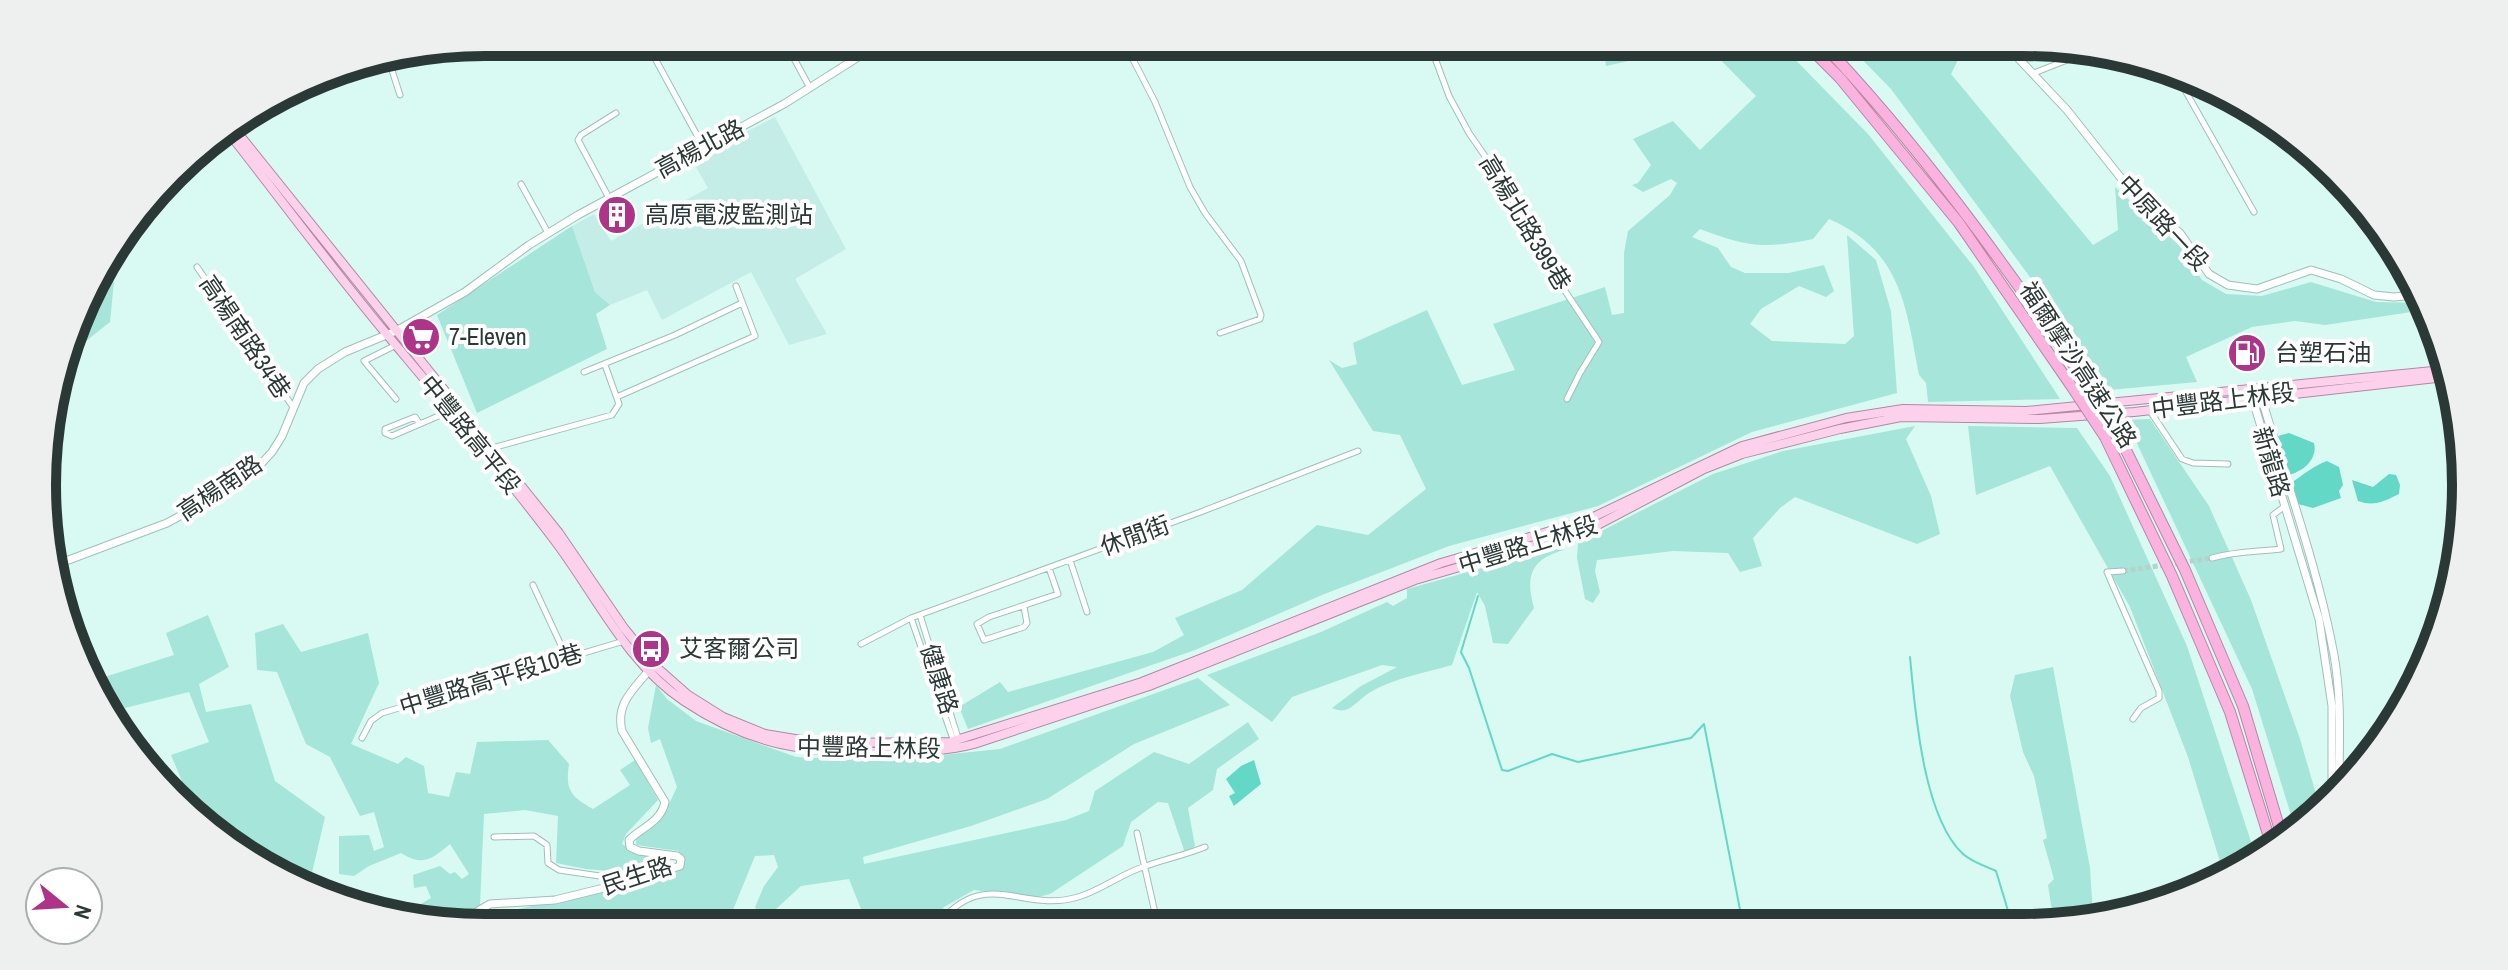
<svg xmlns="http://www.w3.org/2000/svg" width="2508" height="970" font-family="'Archivo Narrow','Noto Sans TC',sans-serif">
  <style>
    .built { fill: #c3ede6 }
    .green { fill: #a6e5d9 }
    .water { fill: #63d8c6 }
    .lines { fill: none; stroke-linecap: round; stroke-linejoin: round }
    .stream { stroke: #63d8c6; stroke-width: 2 }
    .street-tunnel { stroke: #b5d3cd; stroke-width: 5; stroke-dasharray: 5 2.5; stroke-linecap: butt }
    .street-casing { stroke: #9fc0ba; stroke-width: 7 }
    .secondary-casing { stroke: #9fc0ba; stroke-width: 9 }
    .primary-casing { stroke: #b388a4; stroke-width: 10 }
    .highway-casing { stroke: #b388a4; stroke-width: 12 }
    .street { stroke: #fff; stroke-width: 5 }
    .secondary { stroke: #fff; stroke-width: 7 }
    .primary { stroke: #fdd1ec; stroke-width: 8 }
    .highway { stroke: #fcb2df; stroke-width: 10 }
    .highway-bridge-casing { stroke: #b388a4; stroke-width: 12; stroke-linecap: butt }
    .highway-bridge { stroke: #fcb2df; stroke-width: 10 }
    .labels { text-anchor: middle; stroke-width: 8; stroke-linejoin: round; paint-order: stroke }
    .street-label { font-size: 24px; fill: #2b3936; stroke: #fff }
    .poi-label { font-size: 24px; fill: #2b3936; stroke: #fff; text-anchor: start }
    .rim { fill: none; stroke: #2b3936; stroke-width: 10 }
  </style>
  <rect width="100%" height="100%" fill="#d8faf3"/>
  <!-- built -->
  <path class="built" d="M775 117 846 249 795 279 827 334 789 345 751 272 662 320 647 290 610 305 595 292 572 226 594 214 611 241 708 188 692 160Z"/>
  <!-- green -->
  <path class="green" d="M1603 42H1632L1633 60 1606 66Z
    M1703 42H1778L1868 134 1974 267 2060 399 1928 402 1926 383 1919 375C1906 306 1901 250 1829 219L1813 239C1764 249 1747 247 1700 229L1692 237 1718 248 1731 267 1745 273H1789L1824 265 1834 291 1826 297 1799 286 1761 309 1750 324 1772 341 1845 344 1854 336 1847 235 1876 260 1891 311 1897 393 1752 432 1598 506 1449 546 1322 595 1195 650 968 729 959 707 1000 682 1008 692 1153 652 1184 635 1175 618 1242 590 1317 525 1368 535 1426 489 1400 435 1373 431 1329 360 1342 368 1357 364 1353 343 1427 310 1462 385 1515 370 1493 324 1605 287 1612 315 1624 313V253L1628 231 1670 195 1677 183 1671 179 1643 192 1632 185 1638 183 1651 165 1633 139 1673 121 1700 150 1756 96Z
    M1845 42H1940L1958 60 1951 74 2093 245 2118 230 2115 187 2181 247 2202 280 2226 294 2262 296 2311 282 2376 302 2420 303 2425 318 2418 311 2325 325 2295 321 2252 327 2186 357 2197 382 2109 390 2044 296 1891 89Z
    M572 226 595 292 610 305 596 314 607 349 477 413 437 315Z
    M114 281 110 322 81 345 64 386 59 388 89 300 101 287Z
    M2150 419 2209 506 2251 600 2300 739 2321 811 2296 831 2252 689 2126 420Z
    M1915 426 1906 439 1931 496 1940 534 1917 544 1795 497 1780 508 1753 538 1762 566 1740 572 1728 553 1673 551 1597 560 1595 571 1600 592 1593 603 1585 599 1577 558 1578 543 1713 474 1783 451Z
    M1968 426 2077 428 2110 476 2187 646 2256 857 2225 878 2188 757 2130 607 2050 466 1976 495Z
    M1554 548 1564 550C1531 559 1525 576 1534 608L1508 644 1493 643 1485 606 1477 592 1452 665C1424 673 1393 678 1369 693 1355 702 1349 716 1332 708L1361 686 1397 667 1382 665 1292 697 1272 722 1207 675 1321 632 1387 602 1393 606 1407 598V589Z
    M208 615 229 667 199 684 206 712 251 704 275 781 325 817 311 877 288 869 285 871 216 837 167 785 182 781 171 755 209 742 189 692 109 712 95 680 174 655 166 633Z
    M283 624 301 652 368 633 379 683 351 744 398 764 406 757 424 766 428 793 449 797 456 772 470 774 477 742 548 740 569 764C565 791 571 796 593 809L630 785 620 770 635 760 658 800 626 834 622 844 632 850 668 854 674 859 633 873 586 869 556 863 558 816 525 810 484 814 480 905C459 918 440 922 416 919L414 908 431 898 426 886 414 888 413 875 440 866 450 874 455 872 462 879 469 874 450 844C432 859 423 867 401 853L369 866 354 876 339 874V836L369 835 374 851 384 847 374 812 360 816 330 757 306 744 277 672 257 670 255 633Z
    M2053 667 2090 868 2093 914 2084 915 2081 924H2054L2048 885 2054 879 2043 840 2047 838 2034 776 2023 752 2010 696 2015 675Z
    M1198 678 1230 705 1134 744 1047 799 971 826 863 857 864 864 1066 820 1089 811 1095 791 1154 752 1189 764 1248 722 1259 739 1217 769 1213 790 1188 808 1195 846 1185 853 1168 803 1158 802 1131 822 1123 846 1050 894 1034 898 974 890 944 907 930 927 922 915C909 918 896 922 886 911L861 909 849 879 801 886 763 921 755 907 764 886 778 867 774 855 755 856 728 922 616 925 582 913 556 922 501 916 518 909 610 890 681 866 679 851 636 845V835L669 804 677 787 660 739 651 743 648 728 656 685 667 699 696 721 796 757 884 761 1000 749Z"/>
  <!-- water -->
  <path class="water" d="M2289 433 2314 443C2318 459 2303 472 2288 475L2278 436Z
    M2327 461 2339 467 2343 485 2339 491 2341 498 2313 508 2298 504 2291 483C2303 475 2313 466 2327 461Z
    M2389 474 2396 475 2400 485 2399 494C2385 501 2374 507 2358 501L2352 480 2373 487Z
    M1254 760 1261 784 1234 806 1229 796 1235 793 1226 779 1241 766Z"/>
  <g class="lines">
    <!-- stream -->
    <path class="stream" d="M1478 596 1461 652 1469 668 1502 770 1508 771 1552 754 1578 762 1691 738 1704 724 1743 925
      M1910 657C1915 710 1923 817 1963 854 1972 862 1985 866 1996 871L2012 924"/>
    <!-- street-tunnel -->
    <path class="street-tunnel" d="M2123 571 2212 558"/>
    <!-- street casing -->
    <g class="street-casing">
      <path id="street" d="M646 42 704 148
        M785 42 810 88
        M1124 42 1155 102 1190 187 1205 213 1241 261 1261 315 1260 319 1220 333
        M1429 42 1449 96 1469 133 1500 178 1561 285 1599 342 1580 373 1567 399
        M388 58 400 95
        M2034 73 2090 51
        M2177 76 2254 212
        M309 85 311 87 343 77 351 67 370 61
        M521 184 548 233
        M609 198 578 140 581 135 616 113
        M197 267 293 407
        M396 345 364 361 396 399
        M584 372 675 335 742 303
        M619 396 755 336 736 286
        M2150 411 2182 459 2193 463 2228 464
        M420 424 415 417 385 429V433L392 436 450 411
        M492 448 612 415 619 404 605 365
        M2212 558C2237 551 2255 552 2281 549L2273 515 2285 506
        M1070 560 1087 612
        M2123 571 2107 572 2159 691V698L2141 708 2133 719
        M533 585 567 658
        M1024 607 1027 623 1024 627 984 640 977 624 989 617 1058 594 1049 568
        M920 615 958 738
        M911 618 954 742
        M861 644 911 618 1198 513 1358 451
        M362 738 371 721 382 713 624 641
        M133 749H134
        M1137 833 1158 926
        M494 837 534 836 547 845 548 863 559 870 627 880
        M473 919 574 928
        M936 927C984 864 1021 914 1078 897 1102 890 1122 873 1146 866 1166 859 1185 855 1205 847"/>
    </g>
    <!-- secondary casing -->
    <g class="secondary-casing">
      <path id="secondary" d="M2003 42 2067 110 2136 197 2180 233 2209 274 2228 285 2257 289 2311 270 2341 279 2374 295 2394 297 2417 295
        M2253 391 2261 396C2286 481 2318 568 2334 655 2342 699 2339 745 2339 789
        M2252 397 2319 619 2332 706V797
        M50 567 167 523 211 499 260 465 272 452 282 436 304 383 318 369 345 352 396 331 465 292 529 245 578 215 784 104 882 42
        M472 926V919L478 911 490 904 555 900 632 881 680 866 681 859 677 856 639 851 630 847 629 840C642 827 661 822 665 802L622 731C615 703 635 688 651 668"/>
    </g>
    <!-- primary casing -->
    <g class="primary-casing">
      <path id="primary" d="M234 128 559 533 624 628 654 665 688 695 723 717 765 734 819 743 950 742 1142 682 1441 563 1585 521 1742 446 1846 418 1903 409 2026 411 2443 370
        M228 132C280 198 330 266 384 331 441 399 499 467 552 537 594 591 625 662 684 701 753 747 804 752 884 752 915 752 944 752 974 744L1149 686 1415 580 1590 529 1704 469 1742 454 1840 429 1901 417 2040 419 2134 412 2445 377"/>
    </g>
    <!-- highway casing -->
    <g class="highway-casing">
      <path id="highway" d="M1804 42 1840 78 1959 223 2070 384
        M1821 42C1920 146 2003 262 2084 380
        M2117 432 2185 570 2243 706 2283 840
        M2105 437 2172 576 2230 712 2272 847"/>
    </g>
    <!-- street -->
    <use href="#street" class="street"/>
    <!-- secondary -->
    <use href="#secondary" class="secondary"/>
    <!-- primary -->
    <use href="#primary" class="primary"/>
    <!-- highway -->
    <use href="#highway" class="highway"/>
    <!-- highway-bridge casing -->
    <g class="highway-bridge-casing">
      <path id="highway-bridge" d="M2084 380 2117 432
        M2070 384 2105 437"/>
    </g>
    <!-- highway-bridge -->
    <use href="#highway-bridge" class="highway-bridge"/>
  </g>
  <!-- icons -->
  <defs>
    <g id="building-disc" transform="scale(2)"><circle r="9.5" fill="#ad3489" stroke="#fff"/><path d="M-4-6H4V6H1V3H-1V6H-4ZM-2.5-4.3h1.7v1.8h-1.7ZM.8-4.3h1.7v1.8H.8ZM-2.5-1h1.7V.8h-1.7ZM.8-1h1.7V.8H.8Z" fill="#fff"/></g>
    <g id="supermarket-disc" transform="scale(2)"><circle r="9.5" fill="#ad3489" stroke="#fff"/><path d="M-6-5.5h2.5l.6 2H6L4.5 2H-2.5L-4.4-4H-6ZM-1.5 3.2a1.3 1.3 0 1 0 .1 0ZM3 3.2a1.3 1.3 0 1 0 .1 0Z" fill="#fff"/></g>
    <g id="fuel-disc" transform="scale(2)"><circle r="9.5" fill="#ad3489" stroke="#fff"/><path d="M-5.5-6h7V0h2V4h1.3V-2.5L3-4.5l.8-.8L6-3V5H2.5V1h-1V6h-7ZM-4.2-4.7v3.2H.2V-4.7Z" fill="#fff"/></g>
    <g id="bus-disc" transform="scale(2)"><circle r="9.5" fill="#ad3489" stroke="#fff"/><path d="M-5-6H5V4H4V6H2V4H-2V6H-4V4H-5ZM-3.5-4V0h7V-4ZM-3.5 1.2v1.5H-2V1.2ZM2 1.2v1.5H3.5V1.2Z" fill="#fff"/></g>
  </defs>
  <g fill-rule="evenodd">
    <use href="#building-disc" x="617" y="215"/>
    <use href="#supermarket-disc" x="421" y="337"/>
    <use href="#fuel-disc" x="2247" y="353"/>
    <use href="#bus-disc" x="651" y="649"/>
  </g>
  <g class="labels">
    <!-- street labels -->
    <g class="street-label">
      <text transform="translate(700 149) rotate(-28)" y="8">高楊北路</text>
      <text transform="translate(1525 223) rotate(59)" y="8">高楊北路399巷</text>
      <text transform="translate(2163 223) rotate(47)" y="8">中原路一段</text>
      <text transform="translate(245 337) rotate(56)" y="8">高楊南路34巷</text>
      <text transform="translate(2078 365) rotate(57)" y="8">福爾摩沙高速公路</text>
      <text transform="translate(2223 401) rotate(-7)" y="8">中豐路上林段</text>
      <text transform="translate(470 435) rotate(51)" y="8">中豐路高平段</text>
      <text transform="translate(2271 462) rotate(73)" y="8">新龍路</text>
      <text transform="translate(220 488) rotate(-34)" y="8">高楊南路</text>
      <text transform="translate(1135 536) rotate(-20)" y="8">休閒街</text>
      <text transform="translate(1528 545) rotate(-17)" y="8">中豐路上林段</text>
      <text transform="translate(939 679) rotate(72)" y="8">健康路</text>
      <text transform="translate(491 680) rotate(-17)" y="8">中豐路高平段10巷</text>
      <text transform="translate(869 748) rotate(1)" y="8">中豐路上林段</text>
      <text transform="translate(637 876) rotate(-18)" y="8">民生路</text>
    </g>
    <!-- poi labels -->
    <g class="poi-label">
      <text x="645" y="223">高原電波監測站</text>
      <text x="449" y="345">7-Eleven</text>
      <text x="2275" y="361">台塑石油</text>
      <text x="679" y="657">艾客爾公司</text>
    </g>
  </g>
  <!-- crop -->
  <path d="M0 0H2508V970H0ZM485 56H2023A429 429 0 0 1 2452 485V485A429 429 0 0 1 2023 914H485A429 429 0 0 1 56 485V485A429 429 0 0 1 485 56Z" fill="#eeefef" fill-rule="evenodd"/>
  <path class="rim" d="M485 56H2023A429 429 0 0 1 2452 485V485A429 429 0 0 1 2023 914H485A429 429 0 0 1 56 485V485A429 429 0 0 1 485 56Z"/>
  <!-- north arrow -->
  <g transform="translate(64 906) rotate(108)"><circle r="38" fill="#ffffff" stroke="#aab0af" stroke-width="2"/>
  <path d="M0-6L14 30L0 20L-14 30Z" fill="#ad3489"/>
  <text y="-12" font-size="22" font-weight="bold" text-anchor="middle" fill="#2b3936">N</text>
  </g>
</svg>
